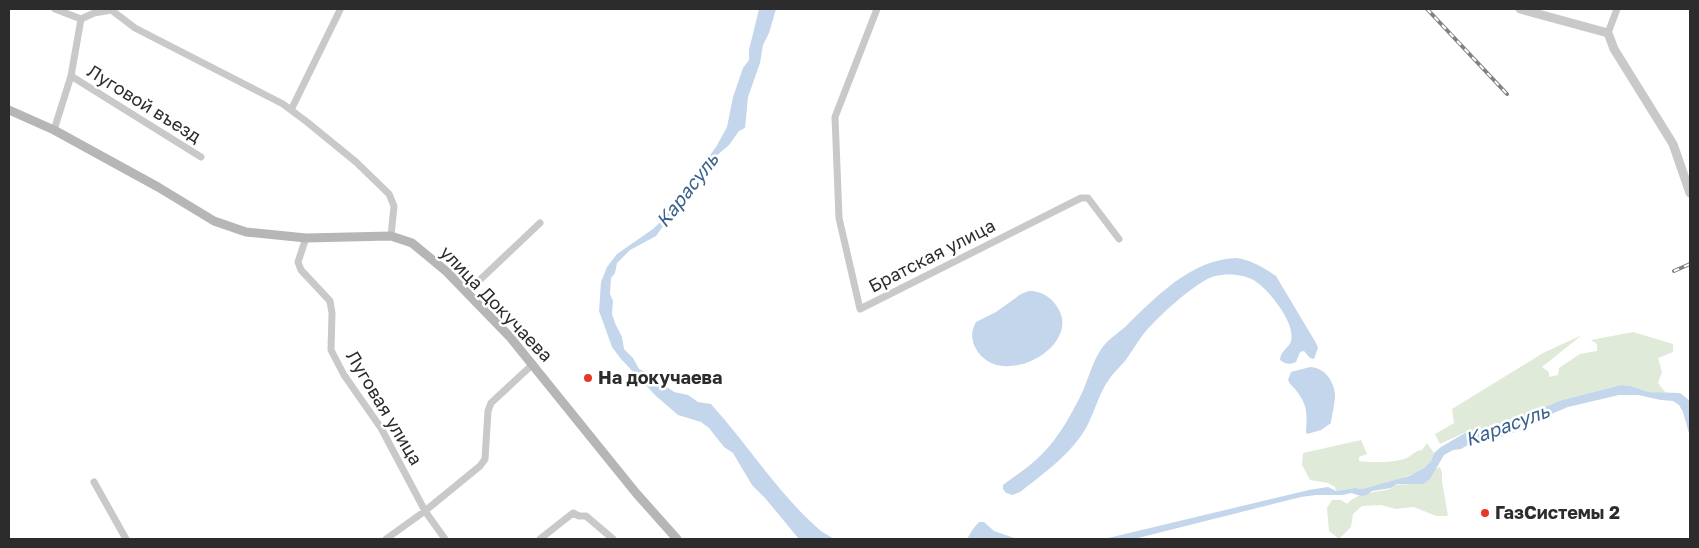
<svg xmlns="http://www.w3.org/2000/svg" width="1699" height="548" font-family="'Golos Text',sans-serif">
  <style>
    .green { fill: #dfead9 }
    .water { fill: #c4d6eb }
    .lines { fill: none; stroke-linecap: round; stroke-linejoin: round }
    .minor { stroke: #c9c9c9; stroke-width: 7 }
    .tertiary { stroke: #c9c9c9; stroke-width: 9 }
    .secondary { stroke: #b6b6b6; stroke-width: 9 }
    .rail-casing { stroke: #818181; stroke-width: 4 }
    .rail { stroke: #fff; stroke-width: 2; stroke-dasharray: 5.5; stroke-linecap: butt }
    .poi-dot { fill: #e73729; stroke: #fff; stroke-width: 2 }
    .labels { text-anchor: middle; stroke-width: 5; stroke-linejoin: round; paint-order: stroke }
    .street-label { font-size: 18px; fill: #2c2c2c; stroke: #fff }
    .poi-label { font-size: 18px; font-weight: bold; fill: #2c2c2c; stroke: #fff; text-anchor: start }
    .water-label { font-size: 19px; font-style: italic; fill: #39618e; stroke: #fff }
  </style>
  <rect width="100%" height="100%" fill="#fff"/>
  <!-- green -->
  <path class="green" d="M1633 332 1673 344V352L1658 358 1662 372 1658 383 1666 393 1648 392 1631 386 1621 385 1562 400 1503 424 1470 430 1440 444 1435 434 1454 423 1452 409 1543 353 1582 335 1542 367 1549 372V377L1558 375 1559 368 1580 354 1597 351V344L1591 340Z
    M1361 440 1367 454 1359 457V461C1374 463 1390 463 1404 459 1411 457 1414 451 1422 450L1427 443 1434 453C1432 459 1430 463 1425 467 1416 476 1376 485 1362 489L1355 488 1336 491 1335 487 1328 483 1310 480 1302 465 1303 453Z
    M1440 467 1442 473V481L1448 516H1436L1414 507 1396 509 1381 505 1362 506 1353 514 1351 527 1339 539 1329 531 1327 508 1332 500H1341L1347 504C1358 492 1375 493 1390 489 1392 488 1394 486 1396 485 1399 484 1419 484 1424 484L1430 479 1435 469Z"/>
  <!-- water -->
  <path class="water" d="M759 9H776L769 33 763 45 760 63 748 97 745 128 739 131 729 145 715 157V164L692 192 687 202 678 210 676 217 664 225 656 236 630 250 617 263 615 273 611 278 610 294 613 301 612 314 615 323 622 337 624 349 633 358 639 369 648 373 674 392 688 395 698 402 711 404C749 446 778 494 821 531 825 534 830 536 834 539H799L765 498 752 485 733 453 724 447 709 428 701 422 678 415 656 396 621 359 612 347 599 311 601 282 607 267 617 254 653 229 664 218 716 147 727 127 733 97 743 68 749 60V50Z
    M1236 258C1251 260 1263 267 1276 276L1316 343 1318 348 1314 359 1310 358 1304 351 1300 352 1296 362C1289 365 1285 364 1280 360 1280 351 1289 348 1291 341 1296 323 1269 290 1255 281 1245 274 1227 273 1215 276 1196 281 1154 320 1142 336 1136 344 1131 353 1125 361 1120 367 1114 372 1110 378 1097 395 1094 418 1081 436 1065 458 1042 475 1020 492L1013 495 1006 493 1003 489V485C1016 475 1031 466 1042 454 1059 437 1071 415 1082 393 1088 380 1093 360 1102 348 1109 338 1119 333 1127 325 1158 295 1191 260 1236 258Z
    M1029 291C1042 291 1053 298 1059 310 1080 349 997 392 975 347 971 338 971 331 976 322L996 312 1021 294Z
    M1310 367C1324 367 1334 381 1335 394 1335 404 1332 414 1331 423L1321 430 1307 434 1306 432C1307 413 1308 405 1295 389 1292 386 1290 384 1288 380L1291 372Z
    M1621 385 1631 386 1648 392 1680 393 1690 401V437L1683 412 1679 405 1673 401 1661 400 1638 395H1619L1568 407 1537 420 1527 428 1498 438 1478 439 1461 449 1453 450 1444 455 1430 479 1424 484H1397L1391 488 1372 491 1367 495 1361 496 1351 493 1343 495H1316L1301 497 1134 539H1104L1309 490 1328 487 1336 491 1355 488 1362 489 1409 476 1424 468 1431 461 1434 453 1441 447 1470 430 1503 424 1562 400Z
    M979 522H984L994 531 1017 539H967L973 529Z"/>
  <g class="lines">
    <!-- minor -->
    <path class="minor" d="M55 9 81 19
      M110 9 135 28 283 104 307 122 356 162 389 194 394 206 391 236
      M877 9 835 117 839 218 860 309 1081 198H1088L1119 239
      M1608 33 1617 9
      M71 76 201 157
      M291 110 340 10
      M54 130 71 76 81 19 94 13 111 10
      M306 238 298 262 301 270 330 301 332 313 331 350 344 375 381 428 425 511 445 539
      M467 292 540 223
      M94 482 126 539
      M386 539 425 511 480 466 485 459 488 411 491 403 533 364
      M540 539 573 513 579 516H586L613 539"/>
    <!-- tertiary -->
    <path class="tertiary" d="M1520 9 1608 33 1614 49 1673 144 1690 193"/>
    <!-- secondary -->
    <path class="secondary" d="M9 110 54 130 158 187 214 221 246 232 306 238 391 236 412 243 446 271 510 337 636 493 677 539"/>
    <!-- rail casing -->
    <g class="rail-casing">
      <path id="rail" d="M1427 9 1507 94
        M1674 271 1690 264"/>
    </g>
    <!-- rail -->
    <use href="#rail" class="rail"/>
  </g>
  <!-- markers -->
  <g class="poi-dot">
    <circle cx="588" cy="378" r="5"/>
    <circle cx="1485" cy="513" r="5"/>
  </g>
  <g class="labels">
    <!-- street labels -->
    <g class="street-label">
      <text transform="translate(144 104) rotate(32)" y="6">Луговой въезд</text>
      <text transform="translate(932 256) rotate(-27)" y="6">Братская улица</text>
      <text transform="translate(496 304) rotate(46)" y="6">улица Докучаева</text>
      <text transform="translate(384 408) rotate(59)" y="6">Луговая улица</text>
    </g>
    <!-- poi labels -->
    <g class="poi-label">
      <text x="598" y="384">На докучаева</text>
      <text x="1495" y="519">ГазСистемы 2</text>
    </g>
    <!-- water labels -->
    <g class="water-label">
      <text transform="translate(687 190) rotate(-52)" y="7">Карасуль</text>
      <text transform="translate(1507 425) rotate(-20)" y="7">Карасуль</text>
    </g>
  </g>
  <!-- border -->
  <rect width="1699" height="548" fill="none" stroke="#2c2c2c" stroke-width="20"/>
</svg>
